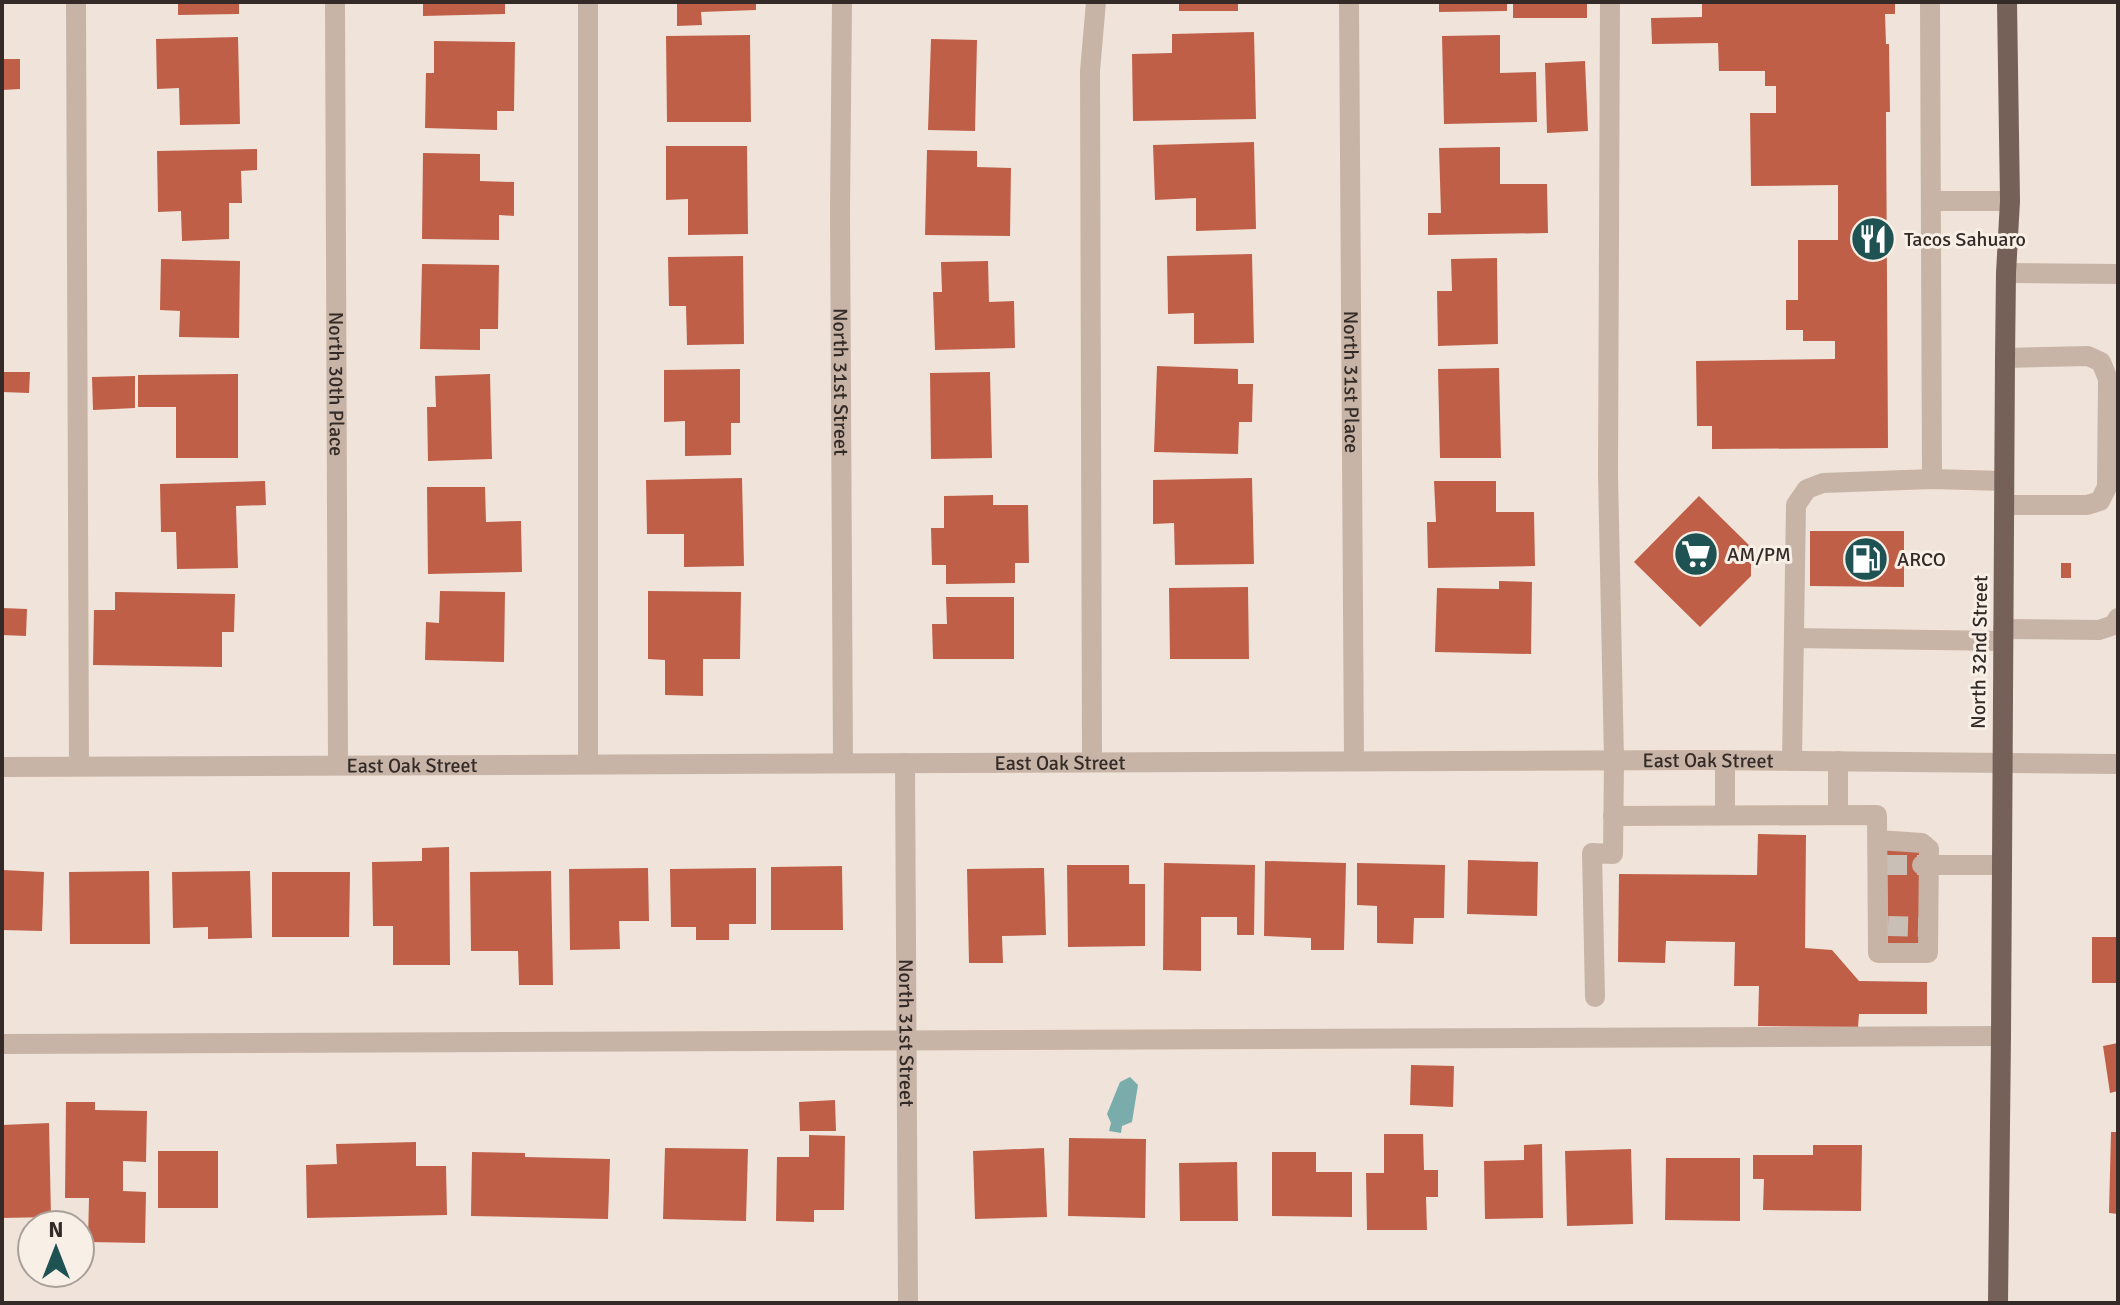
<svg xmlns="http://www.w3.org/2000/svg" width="2120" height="1305" font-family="Signika,sans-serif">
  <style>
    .water { fill: #7aacab }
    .building { fill: #c05f47 }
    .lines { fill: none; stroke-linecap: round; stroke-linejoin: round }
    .minor-tunnel { stroke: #cabfb6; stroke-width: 20; stroke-dasharray: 20 10; stroke-linecap: butt }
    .minor { stroke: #c7b4a6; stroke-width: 20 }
    .major { stroke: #756158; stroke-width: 20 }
    .labels { text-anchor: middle; stroke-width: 6; stroke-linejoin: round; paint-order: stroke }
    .poi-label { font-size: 20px; fill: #342a27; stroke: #f8efe6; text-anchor: start }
    .street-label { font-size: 20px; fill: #342a27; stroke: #f8efe6 }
  </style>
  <rect width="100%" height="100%" fill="#f0e4da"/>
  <!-- water -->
  <path class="water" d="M1130 1077 1138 1085 1132 1122 1122 1126 1121 1133 1109 1131 1111 1123 1107 1114 1120 1082Z"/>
  <!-- building -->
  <path class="building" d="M178 2H239V14L178 15Z
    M423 2H505V14L423 16Z
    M677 2H756V10L701 12 702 25 677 26Z
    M1179 2H1238V11H1179Z
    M1439 2H1507V11L1439 12Z
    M1513 2H1587V18H1513Z
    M1702 2H1895V14H1885L1886 44H1889L1890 112H1886L1888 448 1712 449V426H1697L1696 361 1835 359V341H1803V330H1786V300H1798V240H1838V185L1751 186 1750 113H1776V86H1765V71H1719L1718 43 1652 44 1651 18 1702 17Z
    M1254 32 1256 119 1133 121 1132 54 1172 53V34Z
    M750 35 751 122H667L666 36Z
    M1500 35V73L1536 72 1537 122 1444 124 1442 36Z
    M238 37 240 124 180 125 179 88 157 89 156 39Z
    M931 39 977 40 975 131 928 130Z
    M434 41 515 42 514 111H497V130L425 128 426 73H434Z
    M2 59H20V89L2 90Z
    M1585 61 1588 131 1547 133 1545 63Z
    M1254 142 1256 229 1196 231V198L1155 200 1153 145Z
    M666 146H747L748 234 688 235V199L666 200Z
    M1500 147V184H1547L1548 233 1428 235V213H1441L1439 148Z
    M257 149V170L241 171 242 203H229V239L182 241 181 211 158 212 157 151Z
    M927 150 977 151V167L1011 168 1010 236 925 235Z
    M423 153 480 154V181L514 182V216L499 215V240L422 239Z
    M1252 254 1254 343 1194 344V313L1168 314 1167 256Z
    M743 256 744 344 687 345 686 306H669L668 257Z
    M1497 258 1498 344 1438 346 1437 291H1452L1451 259Z
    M161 259 240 261 239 338 179 337 180 311 160 310Z
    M988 261 989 302 1014 301 1015 348 935 350 933 292H942L941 262Z
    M422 264 499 265 498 329H480V350L420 349Z
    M1157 366 1238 369V384H1253L1252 422H1239L1238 454 1154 452Z
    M1499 368 1501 458H1440L1438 369Z
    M740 369V423H731V455L685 456V421L664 422V370Z
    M2 372H30L29 393 2 392Z
    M990 372 992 458 931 459 930 373Z
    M238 374V458H176V407H138V375Z
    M490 374 492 459 428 461 427 407H436L435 376Z
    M135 376V408L93 410 92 377Z
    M742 478 744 566 684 567V534H647L646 480Z
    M1252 478 1254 564 1175 565 1174 523 1153 524V480Z
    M265 481 266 505 236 506 238 568 177 569 176 532H161L160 484Z
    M1434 481H1496V512H1534L1535 566 1428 568 1427 522H1436Z
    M427 487H485L486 522 521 521 522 572 428 574Z
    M993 495V505H1028L1029 563H1015V583L946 584V565H932L931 528H944V496Z
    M1699 496 1751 547V576L1700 627 1634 562Z
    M1810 531H1904V587L1810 586Z
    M2061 563H2071V578H2061Z
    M1499 581 1532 582 1531 654 1435 652 1437 588 1499 589Z
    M1248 587 1249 659H1170L1169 588Z
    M440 591 505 592 504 662 425 660 426 622 439 623Z
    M648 591 741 592 740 659H703V696L665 695V660L648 659Z
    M115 592 235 594 234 632H222V667L93 665 94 610H115Z
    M946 597H1014V659H933L932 624H947Z
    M2 608 27 609 26 636 2 635Z
    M1758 834 1806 835 1805 948 1832 950 1859 981 1927 982V1014H1859L1858 1027 1758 1026 1759 986H1734L1735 942 1666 941 1665 963 1618 962 1619 874 1757 875Z
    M449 847 450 965H393V926H373L372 862 422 861V848Z
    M1887 847H1922L1923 946 1888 947Z
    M1468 860 1538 862 1537 916 1467 914Z
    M1265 861 1346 863 1344 950H1311V938L1264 936Z
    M1164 863 1255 865 1254 935H1237V917H1201V971L1163 970Z
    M1357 863 1445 865 1444 918H1414L1413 944 1377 943V906L1357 905Z
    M1067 865H1129V884H1145V946L1068 947Z
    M842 866 843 930H771V867Z
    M648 868 649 921H619L620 949 570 950 569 869Z
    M756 868V924H729V940H696V927H671L670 869Z
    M1044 868 1046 935 1002 936 1003 963H969L967 869Z
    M2 870 44 872 42 931 2 930Z
    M149 871 150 944H70L69 872Z
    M250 871 252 938 208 939V927L173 928 172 872Z
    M551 871 553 985H519L518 951H471L470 872Z
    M272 872H350L349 937H272Z
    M2092 937H2118V983H2092Z
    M2118 1043V1091L2110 1093 2103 1046Z
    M1411 1065 1454 1066 1453 1107 1410 1105Z
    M835 1100 836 1131H800L799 1102Z
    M66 1102H95V1110L147 1111 146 1162 123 1161V1191L146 1192 145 1243 88 1242 89 1198H65Z
    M49 1123 51 1217 2 1218V1125Z
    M2111 1132H2118V1214L2109 1213Z
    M1384 1134H1423L1424 1170H1438V1197H1426L1427 1230H1367L1366 1173H1384Z
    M809 1135 845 1136 844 1210H814V1222L776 1221 777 1157H809Z
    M1069 1138 1146 1139 1145 1218 1068 1216Z
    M416 1142V1166H446L447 1215 307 1218 306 1165 337 1164 336 1144Z
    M1542 1144 1543 1218 1485 1219 1484 1161 1524 1160V1145Z
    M1813 1145H1862L1861 1211 1763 1210 1764 1179H1753V1155H1813Z
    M665 1148 748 1149 746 1221 663 1219Z
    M1044 1148 1047 1217 975 1219 973 1151Z
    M1631 1149 1633 1224 1567 1226 1565 1151Z
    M158 1151H218V1208H158Z
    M472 1152 525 1153V1157L610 1159 608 1219 471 1216Z
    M1272 1152H1316V1172H1352V1217L1272 1216Z
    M1666 1158H1740V1221L1665 1220Z
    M1237 1162 1238 1221H1180L1179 1163Z"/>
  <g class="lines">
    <!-- minor-tunnel -->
    <path class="minor-tunnel" d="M1887 865H1922
      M1888 926 1923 927"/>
    <!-- minor -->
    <g class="minor">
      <path d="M76 2 79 766"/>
      <path id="s1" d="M335 2 338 764"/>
      <path d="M588 2V764"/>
      <path id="s2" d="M842 2 840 210 843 763"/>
      <path id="s3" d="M1349 2 1354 761"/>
      <path d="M1930 2 1932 479"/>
      <path d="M1931 201H2010"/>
      <path d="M2006 273 2118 274"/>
      <path d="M2005 358 2088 356 2101 362 2108 379 2107 487 2100 501 2087 505H2005"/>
      <path d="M2003 629 2099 630 2114 625 2118 618"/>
      <path d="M1794 638 2003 641"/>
      <path d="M1792 761 1796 505 1807 489 1823 483 1932 479 2004 481"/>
      <path d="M1838 761V815"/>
      <path d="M1092 762 1090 71 1096 2"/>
      <path id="s4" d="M905 763 908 1303"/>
      <path id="s5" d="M2 767 1702 760 2118 764"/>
      <path d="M1725 815V760"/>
      <path d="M1613 816 1877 815 1878 953H1928L1929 849 1922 843 1878 840"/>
      <path d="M1922 865H2001"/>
      <path d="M1595 997 1592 853 1613 854 1614 760 1608 474 1610 2"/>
      <path d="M2 1044 2001 1036"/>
    </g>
    <!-- major -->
    <path class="major" d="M1998 1303 2001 1036 2005 358 2006 273 2010 201 2007 2"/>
  </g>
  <!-- icons -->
  <defs>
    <g id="restaurant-disc" transform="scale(2.3)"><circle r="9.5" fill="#1e5253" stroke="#f8efe6"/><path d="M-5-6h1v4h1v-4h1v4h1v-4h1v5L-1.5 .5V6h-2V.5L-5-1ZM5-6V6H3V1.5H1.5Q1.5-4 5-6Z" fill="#fff"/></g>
    <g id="supermarket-disc" transform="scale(2.3)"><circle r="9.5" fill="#1e5253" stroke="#f8efe6"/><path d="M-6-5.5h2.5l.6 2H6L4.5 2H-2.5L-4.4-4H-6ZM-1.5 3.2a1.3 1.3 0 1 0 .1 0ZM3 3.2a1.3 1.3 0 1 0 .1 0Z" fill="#fff"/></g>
    <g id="fuel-disc" transform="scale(2.3)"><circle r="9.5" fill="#1e5253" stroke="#f8efe6"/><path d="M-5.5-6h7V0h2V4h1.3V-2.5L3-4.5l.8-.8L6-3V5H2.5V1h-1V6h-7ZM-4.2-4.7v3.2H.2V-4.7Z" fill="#fff"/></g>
  </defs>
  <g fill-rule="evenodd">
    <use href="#restaurant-disc" x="1873" y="239"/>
    <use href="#supermarket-disc" x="1696" y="554"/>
    <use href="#fuel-disc" x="1866" y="559"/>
  </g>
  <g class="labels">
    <!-- poi labels -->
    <g class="poi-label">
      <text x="1904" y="246">Tacos Sahuaro</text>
      <text x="1727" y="561">AM/PM</text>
      <text x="1897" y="566">ARCO</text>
    </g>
    <!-- street labels -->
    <g class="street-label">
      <text dy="7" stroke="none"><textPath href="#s3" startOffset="380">North 31st Place</textPath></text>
      <text dy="7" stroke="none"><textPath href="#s2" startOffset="380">North 31st Street</textPath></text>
      <text dy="7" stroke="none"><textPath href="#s1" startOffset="382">North 30th Place</textPath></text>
      <text transform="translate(1979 652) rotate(-89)" y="7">North 32nd Street</text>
      <text dy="7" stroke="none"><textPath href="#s5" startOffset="1706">East Oak Street</textPath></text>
      <text dy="7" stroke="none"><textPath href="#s5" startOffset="1058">East Oak Street</textPath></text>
      <text dy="7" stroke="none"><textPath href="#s5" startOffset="410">East Oak Street</textPath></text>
      <text dy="7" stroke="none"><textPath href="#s4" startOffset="270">North 31st Street</textPath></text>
    </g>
  </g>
  <!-- border -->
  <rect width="2120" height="1305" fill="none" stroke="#342a27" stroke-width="8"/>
  <!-- north arrow -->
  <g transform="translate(56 1249)"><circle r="38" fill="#f8efe6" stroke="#aaa09a" stroke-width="2"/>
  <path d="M0-6L14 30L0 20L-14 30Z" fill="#1e5253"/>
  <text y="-12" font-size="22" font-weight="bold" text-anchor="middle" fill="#342a27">N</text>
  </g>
</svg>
